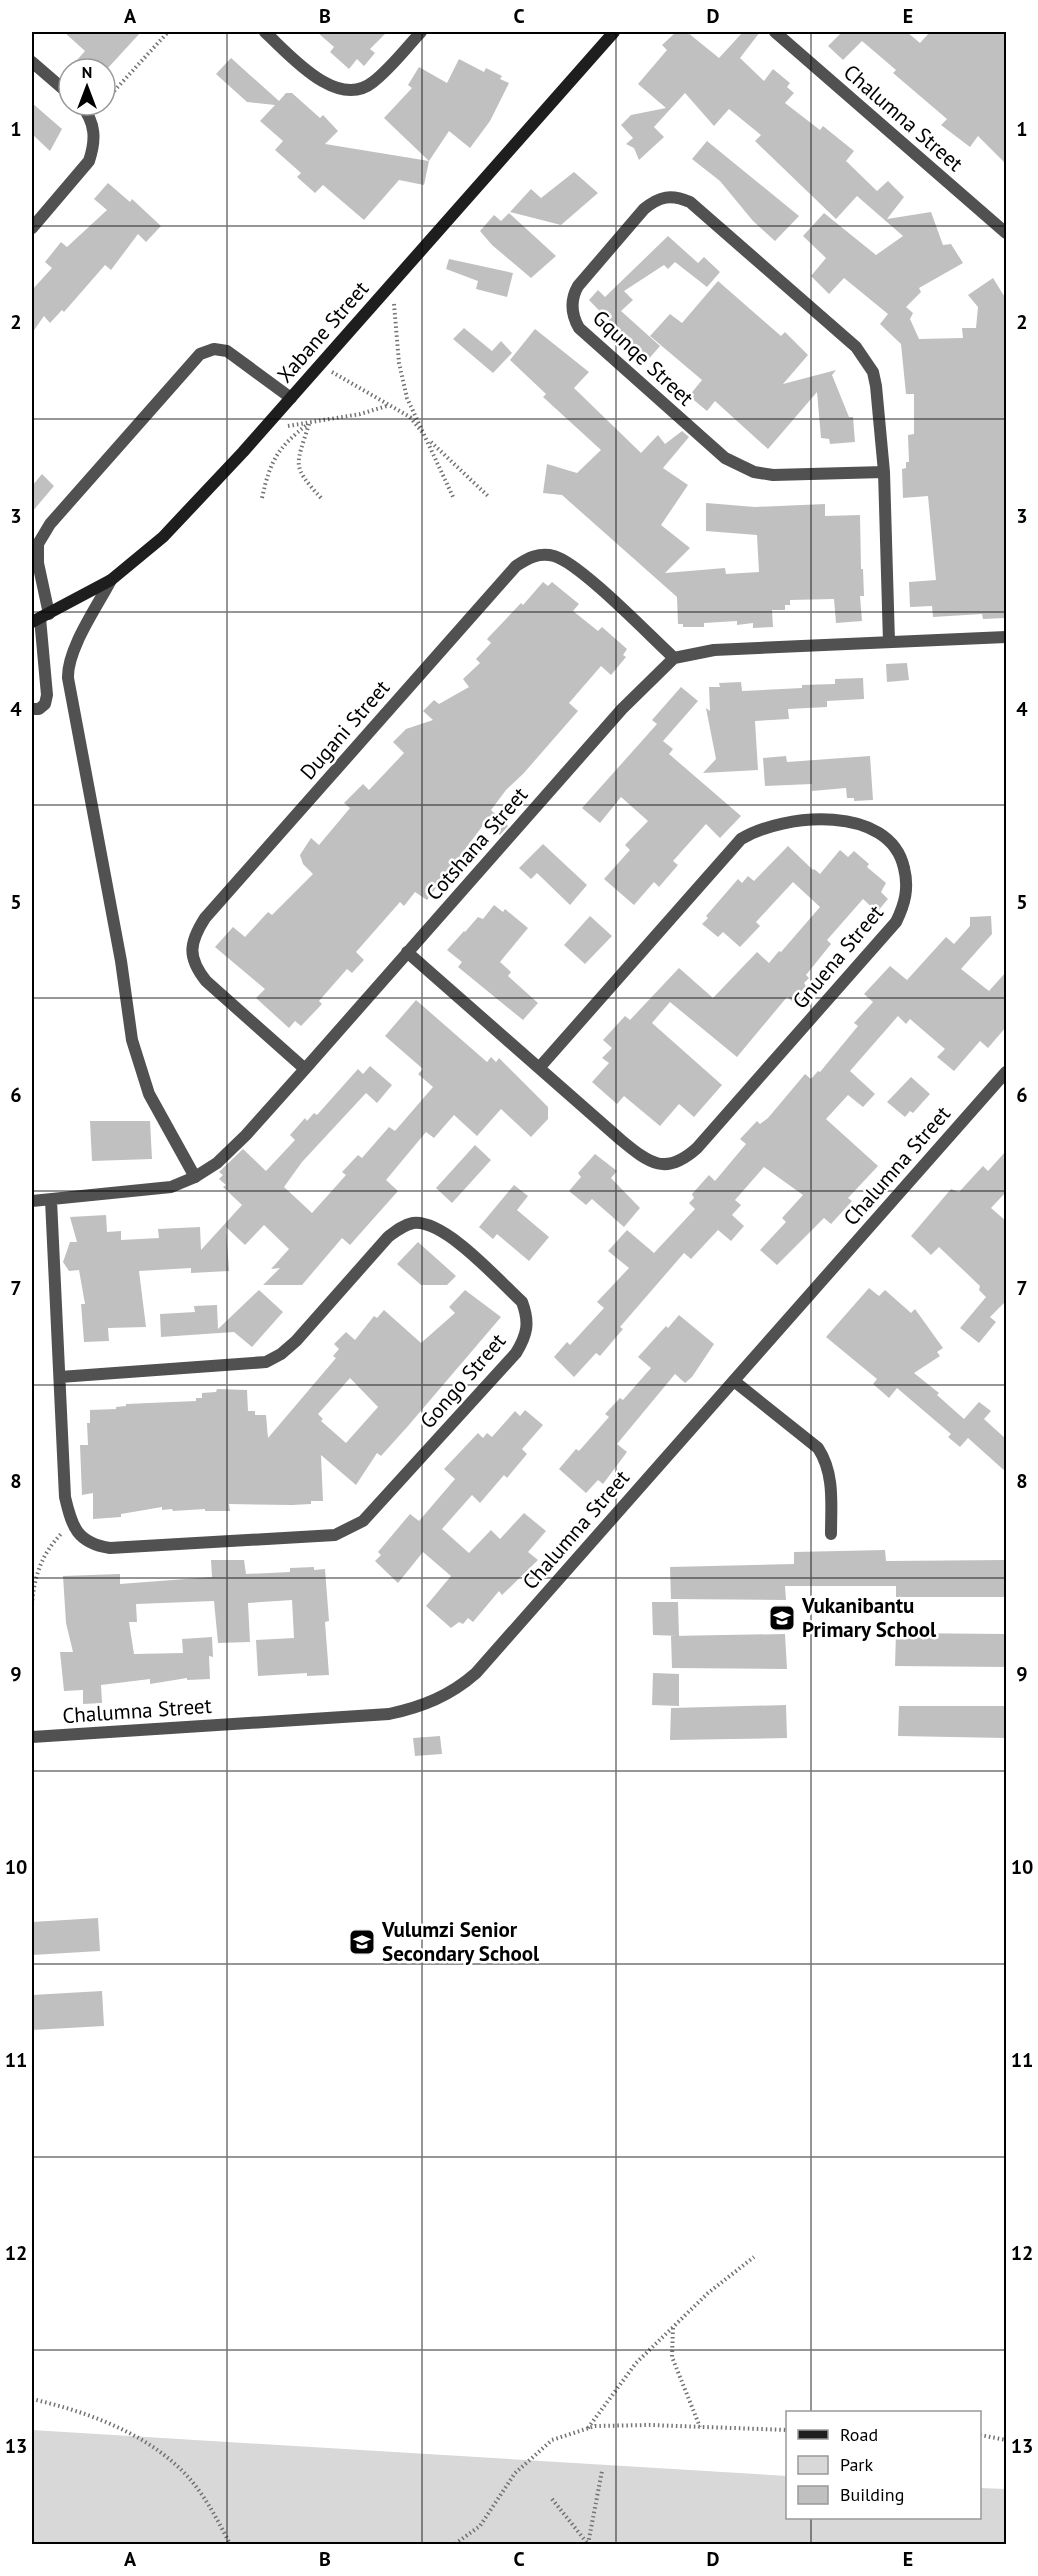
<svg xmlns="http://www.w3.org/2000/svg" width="1038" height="2576" font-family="'PT Sans',sans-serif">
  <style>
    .green { fill: #d8d8d8 }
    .building { fill: #c0c0c0; fill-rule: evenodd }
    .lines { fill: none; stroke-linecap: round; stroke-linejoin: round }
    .path { stroke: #737373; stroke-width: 4; stroke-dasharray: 1.5 3; stroke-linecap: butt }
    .lane { stroke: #515151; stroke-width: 12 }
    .street { stroke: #515151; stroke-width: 12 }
    .secondary { stroke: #1e1e1e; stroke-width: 12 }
    .grid { fill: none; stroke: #000; stroke-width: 1.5; stroke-opacity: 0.55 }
    .labels { text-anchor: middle; stroke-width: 5; stroke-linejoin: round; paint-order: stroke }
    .street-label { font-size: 21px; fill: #000; stroke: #fff }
    .poi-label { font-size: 21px; font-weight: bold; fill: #000; stroke: #fff; text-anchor: start }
    .neatline { fill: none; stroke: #000; stroke-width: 2 }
    .grid-label { font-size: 20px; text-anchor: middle; font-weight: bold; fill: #000 }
  </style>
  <rect width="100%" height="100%" fill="#fff"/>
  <!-- green -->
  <path class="green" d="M32 2430 787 2476 788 2518H980V2488L1006 2489V2544H32Z"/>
  <!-- building -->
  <path class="building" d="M64 32H141L107 69H69L85 51Z
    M317 32H387L370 49 375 53 364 66 357 59 349 69 330 52 334 47Z
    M676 32H687L719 58 743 32H760L740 58 764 81 773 69 790 83 787 87 794 93 785 103 820 130 823 126 854 151 846 161 877 191 888 181 904 197 887 219 931 212 943 245 951 244 963 263 919 288 921 292 906 307 913 313 910 319 919 339 963 338 962 328H976L978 307 968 295 993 278 1006 299 1005 618 983 619 982 614 933 617 932 606 910 607 909 582 936 580 928 496 903 498 902 469 906 468V462H909L908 435 914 434V394H906L901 344 880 324 888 314 844 278 829 294 811 276 826 258 803 236 824 213 876 255 903 236 857 196 836 219 755 141 761 135 729 109 714 126 685 93 654 127 664 137 639 160 634 148 626 144 633 138 621 125 631 115 666 108 638 84 667 50 662 45Z
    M842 32H907L920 43 930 32H1006V164L978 136 970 147 941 125 947 119 893 73 896 70 862 41 843 60 828 46Z
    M231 58 279 101 286 93H292L320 118 323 115 338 131 325 144 429 161 384 118 412 88 408 85 419 67 447 83 459 59 484 72 486 68 502 76 500 79 509 83 490 121 470 148 449 131 429 161 424 185 399 180 364 220 323 185 315 193 297 177 301 173 275 150 283 141 260 121 275 105 247 102 216 74Z
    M32 103 62 129 50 151 32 134Z
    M707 141 799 216 775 241 753 221 720 181 692 159Z
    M574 172 598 193 561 225 510 212 531 189 541 198Z
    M108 183 130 202 132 199 161 226 146 242 138 234 111 270 105 265 64 312 62 310 50 323 44 316 32 333V290L52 268 45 262 61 242 67 247 107 210 94 199Z
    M509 213 556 256 531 278 492 245 480 231 494 215 501 221Z
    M668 236 698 263 704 257 720 272 707 287 675 262 668 269 664 265 624 291 633 300 621 311 660 346 646 362 620 338 623 335 589 300 598 290 605 297Z
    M449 259 513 273 507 297 476 289 478 281 446 269Z
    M718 281 781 336 785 332 808 355 783 384 836 370 832 375 849 417H853L855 442 830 444 829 439 821 438 817 392 768 449 715 401 707 411 689 396 702 380 650 336 670 314 682 323Z
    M464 328 492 351 501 341 512 353 493 373 453 339Z
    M535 329 589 372 574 388 641 453 658 435 665 444 682 431 689 437 663 468 688 485 661 525 690 548 665 573 725 568 726 574 759 572 757 535 706 531V503L755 507 825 504V516L860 515 861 569H863L864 596H860L862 621 836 623 834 599 790 600V605H785V610H772L773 627 753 628V623L737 625V621L704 623V627H683V624H678L677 597 562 495 543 493 547 464 577 473 601 450 543 397 546 394 510 360Z
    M42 474 54 486 32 512V486Z
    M543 582 548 586 552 582 579 604 573 611 598 631 602 627 627 649 623 655 626 657 611 675 601 666 569 703 578 711 523 774 506 790 491 810 508 826 500 835 484 824 427 900 415 892 404 906 400 902 356 952 364 960 352 973 347 969 319 1001 322 1004 301 1026 295 1021 289 1028 256 998 265 989 215 947 233 927 245 937 268 912 272 915 313 874 303 864 300 855 311 838 319 845 350 808 344 803 363 784 369 790 404 753 393 742 406 729 433 720 423 711 434 700 439 704 469 687 463 679 480 663 476 659 491 643 487 639 521 603 523 605Z
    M907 663 909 680 887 682 886 664Z
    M863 678 864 699 827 701V707L788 709 789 719 755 721 758 770 703 773 716 759 706 708 710 711 709 687H720L719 683 741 682 742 691 802 688V685L835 684V679Z
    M681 687 698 701 663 741 673 749 669 754 741 816 720 838 706 824 673 861 678 865 659 887 654 882 634 905 604 879 630 850 625 845 648 821 621 797 600 823 582 808 657 724 652 720Z
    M786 756 787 762 870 756 873 800 854 801V798H847L846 788 812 791V784L765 786 763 758Z
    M543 844 587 885 570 905 537 873 531 879 519 868Z
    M788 846 813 870 814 869 820 874 840 850 848 857 854 851 869 864 867 867 886 883 881 892 888 899 877 912 863 899 827 940 831 944 806 975 809 978 804 983 806 986 792 1001 787 997 737 1057 670 1002 652 1023 722 1085 694 1117 679 1104 660 1126 624 1096 617 1104 592 1082 609 1063 602 1058 612 1048 603 1040 625 1016 630 1020 679 968 713 998 757 952 769 963 779 951 781 952 820 907 793 882 756 922 760 926 740 947 723 932 718 937 702 924 708 918 706 916 738 879 742 883 748 876 754 881Z
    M494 905 503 912 505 909 528 928 500 962 511 972 508 976 538 1003 523 1020 458 967 462 962 447 950 464 931 465 932 478 917 483 919Z
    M590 916 612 936 585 964 564 945Z
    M991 916 992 934 961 969 989 991 1006 972V1027L988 1048 980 1041 954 1071 937 1057 945 1049 910 1019 906 1024 898 1016 850 1071 875 1094 863 1107 848 1095 826 1119 878 1166 848 1198 852 1201 831 1224 824 1218 777 1265 760 1250 786 1222 782 1218 803 1195 764 1167 735 1200 741 1205 732 1215 744 1226 731 1241 718 1230 691 1259 684 1253 620 1327 623 1329 600 1356 596 1353 574 1377 554 1357 567 1342 570 1345 604 1308 597 1302 629 1268 608 1251 627 1230 654 1253 695 1209 689 1203 694 1198 692 1194 709 1175 715 1181 746 1144 740 1139 757 1121 760 1124 768 1118 805 1074 811 1079 818 1071 820 1072 858 1026 854 1023 873 1002 864 994 890 966 907 980 946 937 954 944 970 926V917Z
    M416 1000 487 1062 491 1057 496 1062 499 1058 548 1107V1119L531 1137 501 1109 477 1136 454 1115 434 1138 426 1132 386 1180 398 1191 350 1245 342 1238 302 1285H263L280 1268 271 1269 289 1249 264 1225 245 1245 226 1227 229 1271 191 1273V1268L139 1271 146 1327 108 1328 109 1341 84 1342 81 1304H85L79 1270 69 1271 63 1262 70 1242H77L70 1217 106 1215 107 1232 121 1231V1240L159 1238 158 1229 200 1227 201 1250 242 1205 223 1187 226 1185 219 1179 223 1175 219 1172 243 1149 266 1171 295 1140 290 1135 305 1118 307 1121 314 1113 317 1115 358 1069 363 1074 370 1066 392 1085 377 1103 366 1093 302 1162 284 1187 312 1213 346 1175 342 1172 358 1155 362 1158 389 1127 395 1131 433 1087 418 1074 423 1069 385 1036Z
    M911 1077 930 1094 913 1113 910 1111 905 1117 887 1102Z
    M90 1121H150L152 1159 92 1161Z
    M475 1145 491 1160 452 1203 436 1188Z
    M1006 1151V1192L991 1208 1006 1221V1301L990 1317 996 1322 979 1343 960 1328 986 1297 979 1290 980 1286 939 1247 931 1255 911 1236 951 1189 959 1192 983 1166 988 1171Z
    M595 1154 617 1171 611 1178 640 1208 624 1227 592 1199 586 1205 569 1191 581 1177 578 1173Z
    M514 1185 528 1196 517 1210 549 1237 529 1261 497 1234 493 1239 479 1227Z
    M418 1242 456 1276 447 1285H421L397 1264Z
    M869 1288 879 1296 885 1290 911 1313 915 1309 943 1348 937 1352 940 1356 914 1373 939 1393 937 1395 964 1419 979 1402 991 1411 984 1419 1006 1439V1472L968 1438 960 1447 948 1437 951 1434 897 1388 889 1398 873 1384 877 1379 826 1337Z
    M259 1290 283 1312 252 1347 234 1332 161 1337 160 1314 195 1312 194 1306 217 1305 218 1329Z
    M465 1290 501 1317 408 1426 381 1456 377 1453 356 1485 321 1455 323 1501H311V1504L292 1505 229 1504 230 1511H205V1509L173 1511 172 1509 162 1510V1507L121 1514V1517L93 1519V1493L82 1495 80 1445H88L87 1423H90V1410L116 1409V1407L126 1406V1404L196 1401V1398H202V1393L216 1392 217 1389 247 1390 248 1411H255V1415H266L268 1438 336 1358 333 1356 339 1349 334 1344 346 1332 355 1340 374 1316 377 1318 384 1310 421 1343 455 1313 449 1307ZM350 1378 378 1407 346 1443 321 1421 323 1419 318 1414Z
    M679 1315 714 1344 692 1377 685 1383 675 1374 617 1444 627 1452 603 1484 598 1480 586 1493 559 1469 576 1449 579 1451 609 1417 605 1414 620 1398 623 1400 651 1368 638 1357 666 1326 668 1328Z
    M525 1410 543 1425 522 1449 527 1454 507 1478 504 1475 480 1503 472 1495 442 1529 469 1553 491 1530 500 1539 524 1513 546 1531 528 1552 538 1560 502 1595 499 1591 473 1622 468 1618 463 1624 459 1622 451 1628 426 1606 451 1576 423 1552 398 1583 375 1561 381 1555 378 1552 410 1514 419 1521 455 1479 444 1469 478 1433 483 1438 487 1433 492 1437 515 1411 520 1416Z
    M885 1550 886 1561 1006 1560V1597H896V1586H785L786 1600 671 1599 670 1567 794 1564V1552Z
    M211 1560H244L246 1574 290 1572V1568L314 1567V1570L325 1569 329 1621 325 1622 329 1675 307 1676V1673L258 1676 256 1640 294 1638 292 1600 248 1603 250 1642 218 1643 214 1601 136 1604 137 1622H129L134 1654 183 1653 182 1639 212 1637 213 1657 209 1656 210 1679 187 1680V1678L150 1684V1679L101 1685 102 1703 83 1704V1690L64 1691 60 1652H73L66 1623 63 1576 120 1574V1584L212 1577Z
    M652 1602H678L679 1636 653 1635Z
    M896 1633 1006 1634V1667L895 1666Z
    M785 1634 787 1669 672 1668 671 1636Z
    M653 1673 679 1674V1706L652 1705Z
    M786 1705 787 1738 670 1740 671 1708Z
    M899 1706H1006V1738L898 1736Z
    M440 1736 442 1754 415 1756 413 1738Z
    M98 1918 100 1951 32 1955V1922Z
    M102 1991 104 2026 32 2030V1995Z"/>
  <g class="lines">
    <!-- path -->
    <path class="path" d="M105 101 168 32
      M394 304 399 363 407 398 454 499
      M332 372 410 417 422 432
      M309 424C296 466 291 465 321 498
      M288 426 360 414 387 406
      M431 442 489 497
      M262 498C270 461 278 447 308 424
      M32 1605C34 1577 41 1555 61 1534
      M673 2328 672 2357 700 2427
      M32 2399C88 2412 150 2434 189 2478 206 2497 219 2523 230 2544
      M588 2428 636 2363 708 2293 754 2257
      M980 2435 1006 2440
      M552 2499 588 2544
      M455 2544 480 2526 515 2473 552 2440 595 2426 650 2425 788 2430
      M588 2544 602 2471"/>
    <!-- lane -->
    <path class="lane" d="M111 580C97 607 67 649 68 678L121 961 132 1040 149 1094 195 1177
      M49 614 38 563V544L50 524 200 354 214 349 227 351 291 398
      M32 709H39L45 704 47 695 40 618
      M734 1381 818 1448C835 1474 831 1505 831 1534"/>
    <!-- street -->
    <path class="street" d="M265 32C289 54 337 111 373 82 391 68 406 48 421 32
      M775 32 1006 233
      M32 62 69 94
      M32 228 89 161C96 140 96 123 81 105
      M884 472 773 475 754 472 725 458 579 328C571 314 570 300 578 286L644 209C660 196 671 194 690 202L856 347 873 372 876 386 884 472 889 642
      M407 952 621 1140C650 1164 666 1176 697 1148L896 922C905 904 909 888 904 868 890 804 784 813 741 839L539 1068
      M305 1069 206 981C187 957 189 943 205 918L516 566C528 558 539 552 554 556 580 563 650 636 674 658
      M51 1200 65 1497C72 1527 77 1543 110 1548L335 1535 363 1521 516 1353C527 1335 530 1323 522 1302 499 1281 445 1219 413 1223 403 1225 396 1231 388 1237L296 1341 281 1354 266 1362 60 1377
      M32 1201 171 1187 195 1177 217 1163 246 1135 305 1069 622 709 674 658 714 650 1006 637
      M32 1737 389 1714C422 1707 450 1696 476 1673L1006 1072"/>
    <!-- secondary -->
    <path class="secondary" d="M32 622 111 580 163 537 243 452 614 32"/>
  </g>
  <!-- grid -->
  <path class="grid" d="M227 32V2544M422 32V2544M616 32V2544M811 32V2412M32 226H1006M32 419H1006M32 612H1006M32 805H1006M32 998H1006M32 1191H1006M32 1385H1006M32 1578H1006M32 1771H1006M32 1964H1006M32 2157H1006M32 2350H1006M811 2518V2544"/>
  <!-- icons -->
  <defs>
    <g id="school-square" transform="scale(1.35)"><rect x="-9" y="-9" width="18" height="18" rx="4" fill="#000" stroke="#fff"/><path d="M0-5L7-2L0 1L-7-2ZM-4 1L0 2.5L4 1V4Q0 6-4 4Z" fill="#fff"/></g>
  </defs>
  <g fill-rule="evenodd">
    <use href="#school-square" x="782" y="1618"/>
    <use href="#school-square" x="362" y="1942"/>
  </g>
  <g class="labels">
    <!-- street labels -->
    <g class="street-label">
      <text transform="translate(903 118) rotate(41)" y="7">Chalumna Street</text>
      <text transform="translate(323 332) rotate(-49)" y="7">Xabane Street</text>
      <text transform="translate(643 358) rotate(43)" y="7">Gqunqe Street</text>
      <text transform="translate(345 730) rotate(-49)" y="7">Dugani Street</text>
      <text transform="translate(477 844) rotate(-49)" y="7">Cotshana Street</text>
      <text transform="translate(838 957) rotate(-50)" y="7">Gnuena Street</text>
      <text transform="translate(897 1166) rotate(-49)" y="7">Chalumna Street</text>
      <text transform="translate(463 1381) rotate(-49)" y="7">Gongo Street</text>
      <text transform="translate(576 1530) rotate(-49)" y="7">Chalumna Street</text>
      <text transform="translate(137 1711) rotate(-4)" y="7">Chalumna Street</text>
    </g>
    <!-- poi labels -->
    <g class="poi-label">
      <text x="802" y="1613">Vukanibantu<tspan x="802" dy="24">Primary School</tspan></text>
      <text x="382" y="1937">Vulumzi Senior<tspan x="382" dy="24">Secondary School</tspan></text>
    </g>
  </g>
  <!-- border -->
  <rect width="1038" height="2576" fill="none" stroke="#ffffff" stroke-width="66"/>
  <!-- legend -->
  <rect x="786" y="2411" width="195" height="108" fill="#ffffff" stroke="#999999" stroke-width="1.5"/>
  <rect x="798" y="2430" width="30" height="9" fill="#1e1e1e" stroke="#999999" stroke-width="1.5"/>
  <text x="840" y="2441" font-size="18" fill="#000000">Road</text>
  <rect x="798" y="2456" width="30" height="18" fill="#d8d8d8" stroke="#999999" stroke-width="1.5"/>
  <text x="840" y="2471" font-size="18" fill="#000000">Park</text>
  <rect x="798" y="2486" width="30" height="18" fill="#c0c0c0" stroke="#999999" stroke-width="1.5"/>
  <text x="840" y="2501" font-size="18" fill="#000000">Building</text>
  <!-- north arrow -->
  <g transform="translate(87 87)"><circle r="28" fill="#ffffff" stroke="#999999" stroke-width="1.5"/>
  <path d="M0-4.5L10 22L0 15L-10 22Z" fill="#000000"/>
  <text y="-9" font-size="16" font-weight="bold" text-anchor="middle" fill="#000000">N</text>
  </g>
  <rect x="33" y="33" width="972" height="2510" class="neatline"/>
  <g class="grid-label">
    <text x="130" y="23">A</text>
    <text x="325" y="23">B</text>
    <text x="519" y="23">C</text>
    <text x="713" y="23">D</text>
    <text x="908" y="23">E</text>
    <text x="16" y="136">1</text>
    <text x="1022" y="136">1</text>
    <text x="16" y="329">2</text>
    <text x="1022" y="329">2</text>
    <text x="16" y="523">3</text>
    <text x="1022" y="523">3</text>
    <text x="16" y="716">4</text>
    <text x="1022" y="716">4</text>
    <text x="16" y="909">5</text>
    <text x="1022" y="909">5</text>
    <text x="16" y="1102">6</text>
    <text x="1022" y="1102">6</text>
    <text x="16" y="1295">7</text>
    <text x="1022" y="1295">7</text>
    <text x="16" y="1488">8</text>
    <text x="1022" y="1488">8</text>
    <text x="16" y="1681">9</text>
    <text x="1022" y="1681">9</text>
    <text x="16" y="1874">10</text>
    <text x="1022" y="1874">10</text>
    <text x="16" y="2067">11</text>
    <text x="1022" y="2067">11</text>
    <text x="16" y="2260">12</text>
    <text x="1022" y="2260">12</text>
    <text x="16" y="2453">13</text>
    <text x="1022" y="2453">13</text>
    <text x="130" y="2566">A</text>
    <text x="325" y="2566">B</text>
    <text x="519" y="2566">C</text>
    <text x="713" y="2566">D</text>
    <text x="908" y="2566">E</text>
  </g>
</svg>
